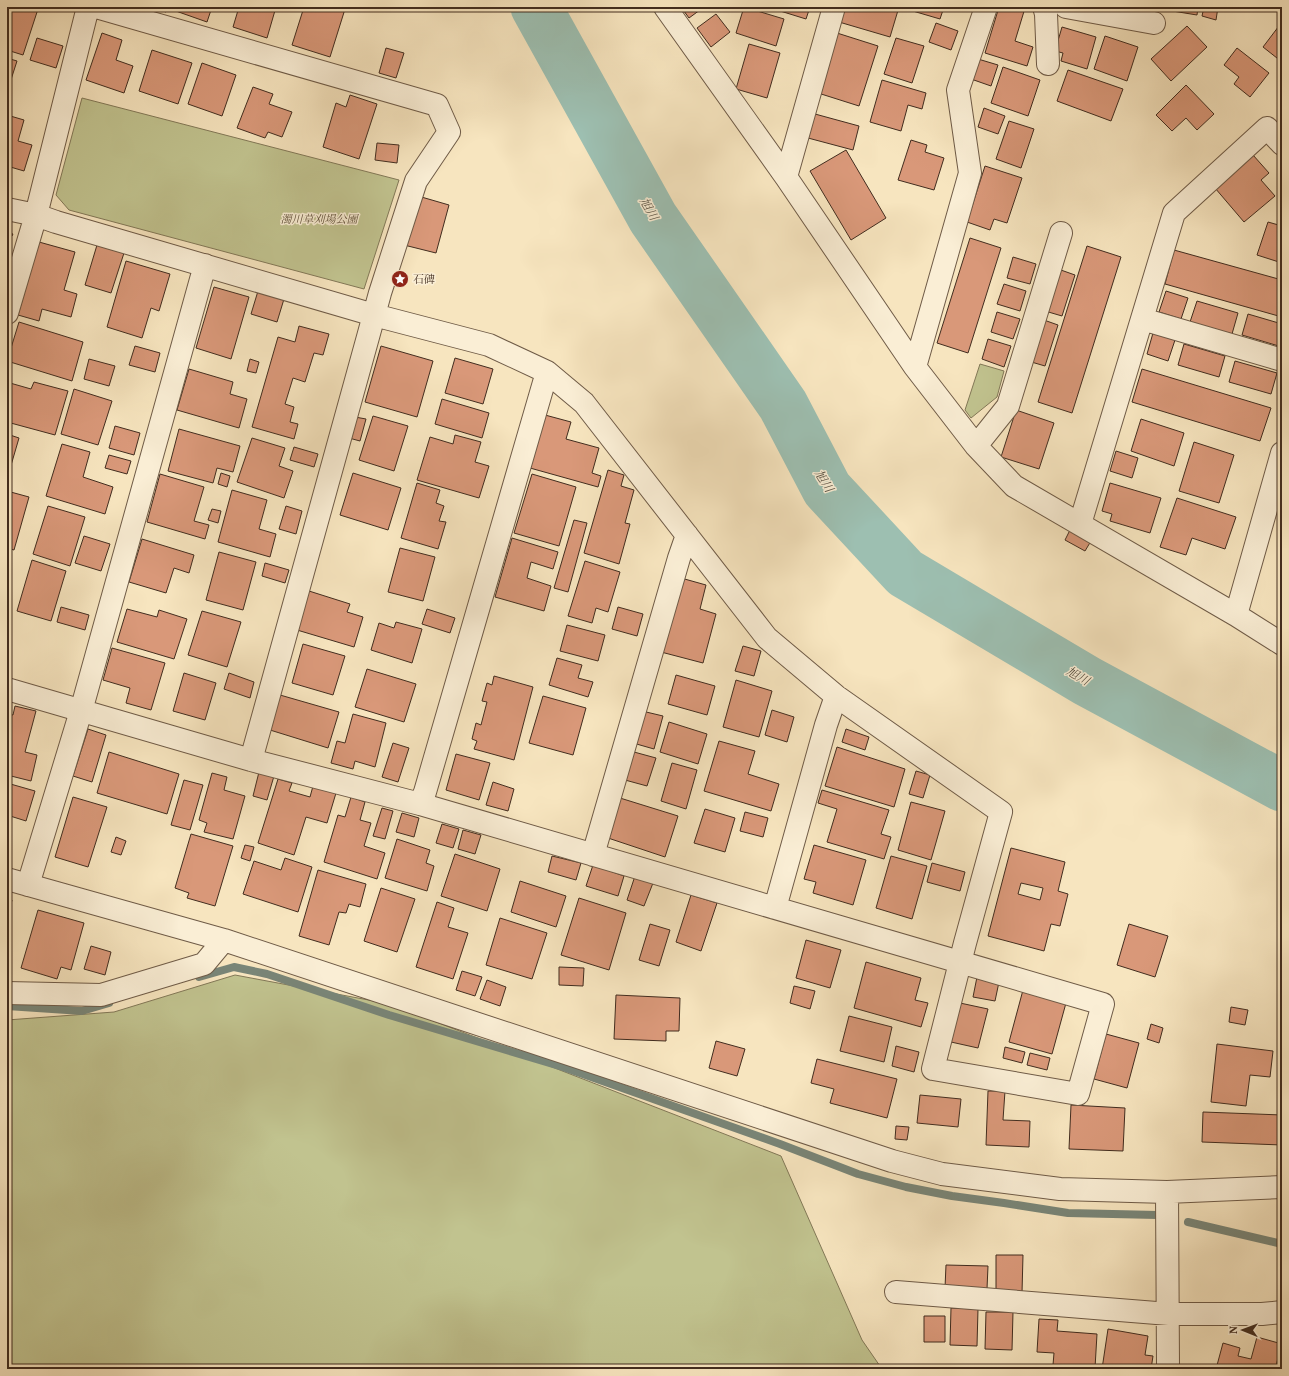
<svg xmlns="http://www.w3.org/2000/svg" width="1289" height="1376" font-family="Vollkorn,'Noto Serif JP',serif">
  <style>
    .green { fill: #c1c38f; stroke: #827857 }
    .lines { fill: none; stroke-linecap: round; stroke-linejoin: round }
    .stream { stroke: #798577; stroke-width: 8 }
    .river { stroke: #9dbfb1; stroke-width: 51 }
    .building { fill: #d99879; stroke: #422d1f; fill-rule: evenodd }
    .minor-casing { stroke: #6f5b47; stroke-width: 24 }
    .minor { stroke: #faeed5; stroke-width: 22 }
    .labels { text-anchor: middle; stroke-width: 3; stroke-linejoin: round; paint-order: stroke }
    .park-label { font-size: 11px; font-style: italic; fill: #62523b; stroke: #faeed5 }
    .poi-label { font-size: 11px; fill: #422d1f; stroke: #faeed5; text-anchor: start }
    .water-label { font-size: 12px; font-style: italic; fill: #595244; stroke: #faeed5 }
  </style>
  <rect width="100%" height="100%" fill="#f7e5bf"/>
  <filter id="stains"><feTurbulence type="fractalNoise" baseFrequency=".005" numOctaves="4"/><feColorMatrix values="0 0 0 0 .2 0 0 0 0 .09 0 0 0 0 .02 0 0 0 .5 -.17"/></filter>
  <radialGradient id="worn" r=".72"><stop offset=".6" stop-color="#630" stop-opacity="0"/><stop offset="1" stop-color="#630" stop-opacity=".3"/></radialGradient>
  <!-- green -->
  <path class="green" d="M82 98 399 180 364 289 69 210 56 195Z
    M980 364 1004 371 997 397 971 418 965 410Z
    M235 975 390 1004 781 1156 862 1340 882 1369H7V1020L114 1012Z"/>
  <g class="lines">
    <!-- stream -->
    <path class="stream" d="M199 977 234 967 267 974 389 1015 563 1067 780 1144 858 1174 906 1187 952 1196 1004 1203 1068 1213 1157 1215
      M7 1006 82 1011 109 1003
      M1188 1222 1282 1244"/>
    <!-- river -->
    <path class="river" d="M536 7 653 218 783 405 827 489 905 573 1087 681 1282 786"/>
  </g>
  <!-- building -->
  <path class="building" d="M7 7H31L38 9 23 55 7 50Z
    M150 7H167L166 12Z
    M174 7H212L207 22 173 10Z
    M239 7H276L267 38 233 27Z
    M304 7H338L345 9 330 57 292 45Z
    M681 7H704L689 18Z
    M744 7 784 19 776 46 736 33Z
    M778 7H810L806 19 777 10Z
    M844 7H899L890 37 839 22Z
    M907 7H944L940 19 906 9Z
    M999 7 1025 8 1015 41 1033 47 1027 66 985 53Z
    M1148 7H1198L1197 15Z
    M1204 7H1218L1216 20 1202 16Z
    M716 14 730 32 711 47 697 28Z
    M1282 22V62L1263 47Z
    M936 23 958 31 951 50 929 42Z
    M1187 26 1207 47 1171 81 1151 59Z
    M1062 27 1096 37 1087 69 1061 61 1063 53 1055 51Z
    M102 33 122 40 116 60 133 66 124 93 86 80Z
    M837 33 878 46 859 106 818 93Z
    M1105 36 1138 47 1127 81 1094 69Z
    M37 38 63 46 56 68 30 60Z
    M896 38 924 46 912 83 884 74Z
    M749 44 780 53 767 98 736 89Z
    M386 48 404 53 396 78 379 73Z
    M1237 48 1269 73 1250 97 1234 84 1239 77 1224 65Z
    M152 50 192 63 178 104 139 91Z
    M7 58 17 61 7 92Z
    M978 59 998 65 991 86 971 79Z
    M202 63 236 75 222 116 188 104Z
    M1003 67 1040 80 1028 116 991 103Z
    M1068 70 1123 89 1111 121 1057 101Z
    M882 80 926 93 922 109 908 105 901 131 870 122Z
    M1186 85 1214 114 1197 130 1186 118 1172 131 1156 115Z
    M253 87 273 94 269 104 292 112 282 137 268 132 265 138 237 128Z
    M350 95 377 104 359 159 323 147 336 103 346 107Z
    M984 108 1005 116 998 134 978 127Z
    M815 114 859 126 853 150 808 138Z
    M7 115 24 120 18 141 32 145 24 171 7 166Z
    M1009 121 1034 129 1021 168 996 159Z
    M911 140 927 145 925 152 944 158 934 190 898 180Z
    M377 143 399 145 397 163 375 160Z
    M846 150 886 218 851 240 810 171Z
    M1253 155 1269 173 1261 180 1275 196 1244 222 1215 188Z
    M985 166 1022 178 1007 223 994 219 990 230 967 222Z
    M418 196 449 205 436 253 404 245Z
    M1268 222 1282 226V263L1257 255Z
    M7 225 13 235 7 238Z
    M970 238 1001 248 968 353 937 343Z
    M39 242 75 252 64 290 77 294 71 317 42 309 39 321 18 315Z
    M97 245 124 253 111 293 85 285Z
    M1087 246 1121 257 1072 413 1038 402Z
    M1174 250 1282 280V317L1165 284Z
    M1013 257 1036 264 1030 284 1007 278Z
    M126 261 170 274 159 311 151 308 142 338 107 327Z
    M1058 269 1075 275 1062 316 1045 311Z
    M1004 284 1026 291 1020 311 997 304Z
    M214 287 249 297 231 359 196 348Z
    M258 291 284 299 277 322 251 314Z
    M1166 291 1188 298 1181 319 1159 312Z
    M1197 301 1238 313 1232 334 1190 322Z
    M997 312 1020 319 1013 339 991 332Z
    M1248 314 1282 324V347L1242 335Z
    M1041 319 1058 325 1045 366 1028 361Z
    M19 322 83 342 72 381 7 361Z
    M299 326 329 334 323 355 314 353 305 382 293 378 285 404 294 407 290 422 298 424 294 439 252 427 278 337 295 342Z
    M1153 333 1175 340 1168 361 1147 354Z
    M988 339 1011 346 1004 367 982 359Z
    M1184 344 1225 356 1219 377 1178 365Z
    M135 346 160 353 155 372 129 365Z
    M381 346 433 361 417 417 365 402Z
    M455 358 493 369 483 404 445 393Z
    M89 359 115 366 109 386 84 379Z
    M250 359 259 362 256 373 247 371Z
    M1235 361 1277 373 1271 394 1229 382Z
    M189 369 233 382 230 394 247 399 239 428 177 410Z
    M1142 369 1271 408 1260 441 1132 402Z
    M34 382 68 391 55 435 7 422V392L10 383 31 389Z
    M74 389 112 401 98 445 61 434Z
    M442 399 489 413 482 438 435 424Z
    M1016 410 1054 423 1039 469 1001 457Z
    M545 415 571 422 566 439 599 448 592 473 601 476 598 487 530 468Z
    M373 416 408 426 394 471 359 460Z
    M355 417 366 419 360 441 349 438Z
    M1141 419 1184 433 1174 466 1131 451Z
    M115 426 140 433 134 455 109 448Z
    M179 429 240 446 233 472 217 468 213 483 168 471Z
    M7 434 19 438 7 479Z
    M455 435 481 442 475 462 489 466 479 498 417 480 430 437 453 444Z
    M252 438 285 448 279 466 293 471 284 498 237 482Z
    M1194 442 1234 455 1219 503 1179 491Z
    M62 444 90 452 83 477 113 487 105 514 46 496Z
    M294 447 318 454 314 467 290 460Z
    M1116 451 1138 458 1132 478 1110 471Z
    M109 455 131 461 127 474 105 468Z
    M608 470 624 475 621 486 634 490 625 523 630 524 619 564 584 553Z
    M221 473 230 476 227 487 218 484Z
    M353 473 401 488 388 530 340 515Z
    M160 474 204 487 194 521 209 525 205 539 147 522Z
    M532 474 576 487 559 546 514 533Z
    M417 483 440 490 436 503 444 506 439 521 446 522 438 549 401 538Z
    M1110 483 1161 498 1150 533 1110 521 1112 514 1102 511Z
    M232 490 267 500 259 529 276 534 270 557 218 542Z
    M7 491 29 497 14 550 7 548Z
    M1177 498 1236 517 1225 549 1192 538 1186 555 1160 547Z
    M48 506 85 517 70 566 33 554Z
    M286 506 302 511 296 534 279 529Z
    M212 509 221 511 218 523 208 520Z
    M574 520 587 523 568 592 554 588Z
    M1070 530 1091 541 1085 551 1065 540Z
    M84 536 110 544 101 571 75 563Z
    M512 538 558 552 553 569 531 562 527 578 551 586 544 611 495 597Z
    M142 539 194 555 189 573 174 568 166 593 129 582Z
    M400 548 435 557 423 601 388 592Z
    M219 552 256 562 243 610 206 600Z
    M32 560 66 571 51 621 17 611Z
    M585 561 620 572 608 612 596 608 592 623 568 616Z
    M265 563 289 570 285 583 262 576Z
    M681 578 706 585 700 609 716 614 703 663 661 652Z
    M309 591 350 604 347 612 363 617 354 647 297 630Z
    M61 607 89 615 85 630 57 622Z
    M618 607 643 614 637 636 612 629Z
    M127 609 157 617 159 610 187 619 174 659 117 642Z
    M427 609 455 618 450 633 422 624Z
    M202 611 241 622 227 667 188 655Z
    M396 622 422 629 412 663 371 650 379 623 394 628Z
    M567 625 605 635 598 661 560 651Z
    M303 644 345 656 333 695 292 683Z
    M743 646 761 651 754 676 735 671Z
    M112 648 165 663 151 710 126 703 130 688 103 680Z
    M557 658 582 665 578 678 593 682 588 697 549 685Z
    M367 669 416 684 404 722 355 707Z
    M184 673 216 683 205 720 173 711Z
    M229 673 254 682 250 698 224 689Z
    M676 675 715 686 707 715 668 704Z
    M494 676 533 687 514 760 474 749 477 741 472 739 476 723 481 725 487 702 482 701 487 683 492 685Z
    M736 680 772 691 759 737 723 727Z
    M280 695 339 712 328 748 270 730Z
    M543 696 586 708 573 755 529 743Z
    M15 706 36 711 25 752 37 755 31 781 7 775V714L13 715Z
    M772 710 794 717 787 742 765 735Z
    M642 711 663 716 654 749 633 743Z
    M353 714 386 723 375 767 355 761 353 769 331 763 337 741 345 743Z
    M669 722 707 734 698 764 660 752Z
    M88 729 106 735 92 782 73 776Z
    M846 729 869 737 865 750 842 742Z
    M719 741 755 751 748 774 779 784 771 811 704 791Z
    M393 743 409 748 398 782 382 777Z
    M837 747 905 769 894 807 825 786Z
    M109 752 179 774 167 814 97 793Z
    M634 752 656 758 647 786 625 780Z
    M456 754 490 763 479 800 446 790Z
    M672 763 697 770 686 809 661 801Z
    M916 771 930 775 923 798 909 794Z
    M259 772 274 776 267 800 253 796Z
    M212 773 227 777 224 790 245 796 233 839 204 832 207 823 199 820Z
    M278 779 292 783 289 791 310 797 313 786 336 793 327 823 306 817 294 855 258 843Z
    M184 780 203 785 190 830 171 825Z
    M493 782 514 789 508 811 486 805Z
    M7 783 35 791 26 821 7 815Z
    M822 790 889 810 881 834 891 837 884 859 827 842 837 809 818 803Z
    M73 797 107 807 88 867 55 857Z
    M351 797 365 802 360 820 371 823 364 846 385 853 377 879 324 862 338 815 345 817Z
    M620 798 678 816 665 857 608 838Z
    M911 802 945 811 931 860 898 850Z
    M382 808 393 811 385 839 373 836Z
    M705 809 735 818 725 852 694 843Z
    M745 812 768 818 763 837 740 831Z
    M402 813 419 818 414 837 396 832Z
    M442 824 459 829 453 848 436 843Z
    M463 830 481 835 475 854 458 849Z
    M191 834 233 846 215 906 187 898 189 893 175 888Z
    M116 837 126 841 121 855 111 852Z
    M397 839 430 850 426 863 434 866 427 891 385 878Z
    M245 845 254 847 250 861 241 858Z
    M814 845 866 860 853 905 813 893 816 882 804 879Z
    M1011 848 1065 862 1058 891 1068 894 1060 926 1051 924 1044 951 988 936ZM1021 883 1043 888 1040 900 1018 894Z
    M455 854 500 869 487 911 441 896Z
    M552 856 581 863 576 880 548 872Z
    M891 856 927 866 912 919 876 908Z
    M285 858 312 867 298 912 243 894 254 861 281 870Z
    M932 863 965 872 960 891 927 882Z
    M593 865 624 876 618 896 586 886Z
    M318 870 366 884 360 907 349 904 346 913 339 912 329 945 299 936Z
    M635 876 653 883 644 906 627 900Z
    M520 881 566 896 556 927 511 912Z
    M381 888 415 899 397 952 364 941Z
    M691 895 717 903 701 951 676 942Z
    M579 898 626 913 609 970 561 955Z
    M7 899 12 900 7 921Z
    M437 902 454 908 448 927 468 933 453 979 416 967Z
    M38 910 84 923 71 970 61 967 57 979 21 968Z
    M500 918 547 933 532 979 486 965Z
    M650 924 670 930 659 966 639 960Z
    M1129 924 1168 936 1155 977 1117 965Z
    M806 940 841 950 830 988 796 978Z
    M91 946 111 952 105 975 84 969Z
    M866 962 921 978 915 1000 928 1003 921 1027 854 1008Z
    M559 967 584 968 583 986 559 985Z
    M462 971 482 977 475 996 456 990Z
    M977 977 999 982 995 1001 973 997Z
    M487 980 506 987 500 1006 480 999Z
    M794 986 815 991 810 1009 790 1003Z
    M1023 990 1066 1003 1052 1054 1009 1042Z
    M616 995 680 998 679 1031H666V1041L614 1039Z
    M960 1003 988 1009 978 1048 951 1042Z
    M1231 1007 1248 1010 1245 1025 1229 1022Z
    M849 1016 892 1027 884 1062 840 1051Z
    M1151 1024 1163 1028 1159 1043 1147 1039Z
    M1106 1034 1139 1043 1127 1088 1094 1079Z
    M716 1041 745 1049 737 1076 709 1068Z
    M1217 1044 1273 1051 1270 1077 1250 1075 1246 1106 1211 1102Z
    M896 1046 919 1052 914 1072 892 1066Z
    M1005 1047 1025 1052 1022 1063 1003 1058Z
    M1030 1053 1050 1058 1047 1070 1027 1065Z
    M817 1059 897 1079 887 1118 830 1103 834 1089 811 1083Z
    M988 1091H1005L1003 1120 1030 1121 1029 1147 986 1145Z
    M920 1095 961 1099 958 1127 917 1123Z
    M1071 1105 1125 1108 1123 1151 1069 1149Z
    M1203 1112 1282 1115V1145L1202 1142Z
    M896 1126 909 1127 907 1140 895 1139Z
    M996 1255H1023L1022 1293 996 1292Z
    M946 1265 988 1266 987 1289 945 1288Z
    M951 1308 978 1309 977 1346 950 1345Z
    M986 1312H1013L1012 1350 985 1349Z
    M924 1316H945V1342H924Z
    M1039 1319 1058 1320 1057 1331 1097 1334 1095 1368 1053 1365 1054 1353 1037 1352Z
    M1108 1329 1148 1336 1145 1355 1153 1356 1151 1369H1102Z
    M1257 1337 1282 1344 1275 1369H1216L1223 1343 1240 1348 1238 1356 1251 1359Z"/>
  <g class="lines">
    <!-- minor casing -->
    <g class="minor-casing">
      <path id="minor" d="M96 7 437 105 449 132 416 181 380 293 368 337 251 760
        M665 7 786 177 915 367 976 446 1014 486 1236 615 1282 644
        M1044 7 1046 14 1048 64
        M1066 7 1154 23
        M786 177 834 7
        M7 209 36 215 56 222 374 315 489 345 547 372 584 403 767 638 836 696 1001 812 965 943 933 1069 1078 1094 1103 1004 420 804 251 760 7 689
        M7 313 36 215 88 7
        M1142 319 1282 360
        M915 367 970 173 958 90 986 7
        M976 446 1008 406 1061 233
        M1080 524 1174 213 1267 128 1282 144
        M1236 615 1282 453
        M420 804 425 792 547 372
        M593 855 679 558 687 535
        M7 879 224 940 892 1161 942 1174 1060 1189 1167 1192 1282 1187
        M28 885 81 711 205 265
        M775 908 826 725 836 696
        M7 993 101 995 204 964 224 940
        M1167 1192 1168 1364
        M896 1292 1169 1314H1262L1282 1312"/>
    </g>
    <!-- minor -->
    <use href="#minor" class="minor"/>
  </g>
  <!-- icons -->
  <defs>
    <g id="sight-disc" transform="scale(0.9)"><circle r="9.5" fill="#8f2418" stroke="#faeed5"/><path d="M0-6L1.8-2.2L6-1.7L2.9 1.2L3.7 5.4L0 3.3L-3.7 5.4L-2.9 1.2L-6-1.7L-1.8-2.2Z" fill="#fff"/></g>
  </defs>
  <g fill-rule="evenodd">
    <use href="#sight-disc" x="400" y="279"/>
  </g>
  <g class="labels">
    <!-- park labels -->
    <g class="park-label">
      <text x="319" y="223">濁川草刈場公園</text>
    </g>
    <!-- poi labels -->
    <g class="poi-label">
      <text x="413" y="283">石碑</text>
    </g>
    <!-- water labels -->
    <g class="water-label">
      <text transform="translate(649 209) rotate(60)" y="4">旭川</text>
      <text transform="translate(824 481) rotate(58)" y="4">旭川</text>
      <text transform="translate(1078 676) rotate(30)" y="4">旭川</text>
    </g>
  </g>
  <!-- margin -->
  <rect width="1289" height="1376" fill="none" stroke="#f7e5bf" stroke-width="24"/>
  <rect x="8" y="8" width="1273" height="1360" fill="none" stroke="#422d1f" stroke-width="2"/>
  <rect x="12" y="12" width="1265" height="1352" fill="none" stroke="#422d1f"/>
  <!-- north arrow -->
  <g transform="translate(1243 1330) rotate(271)" stroke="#faeed5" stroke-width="3" paint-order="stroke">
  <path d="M0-3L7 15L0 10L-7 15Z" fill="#422d1f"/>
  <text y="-6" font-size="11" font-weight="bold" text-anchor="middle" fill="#422d1f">N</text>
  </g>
  <rect width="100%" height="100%" filter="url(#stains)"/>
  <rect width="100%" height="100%" fill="url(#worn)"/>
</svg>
